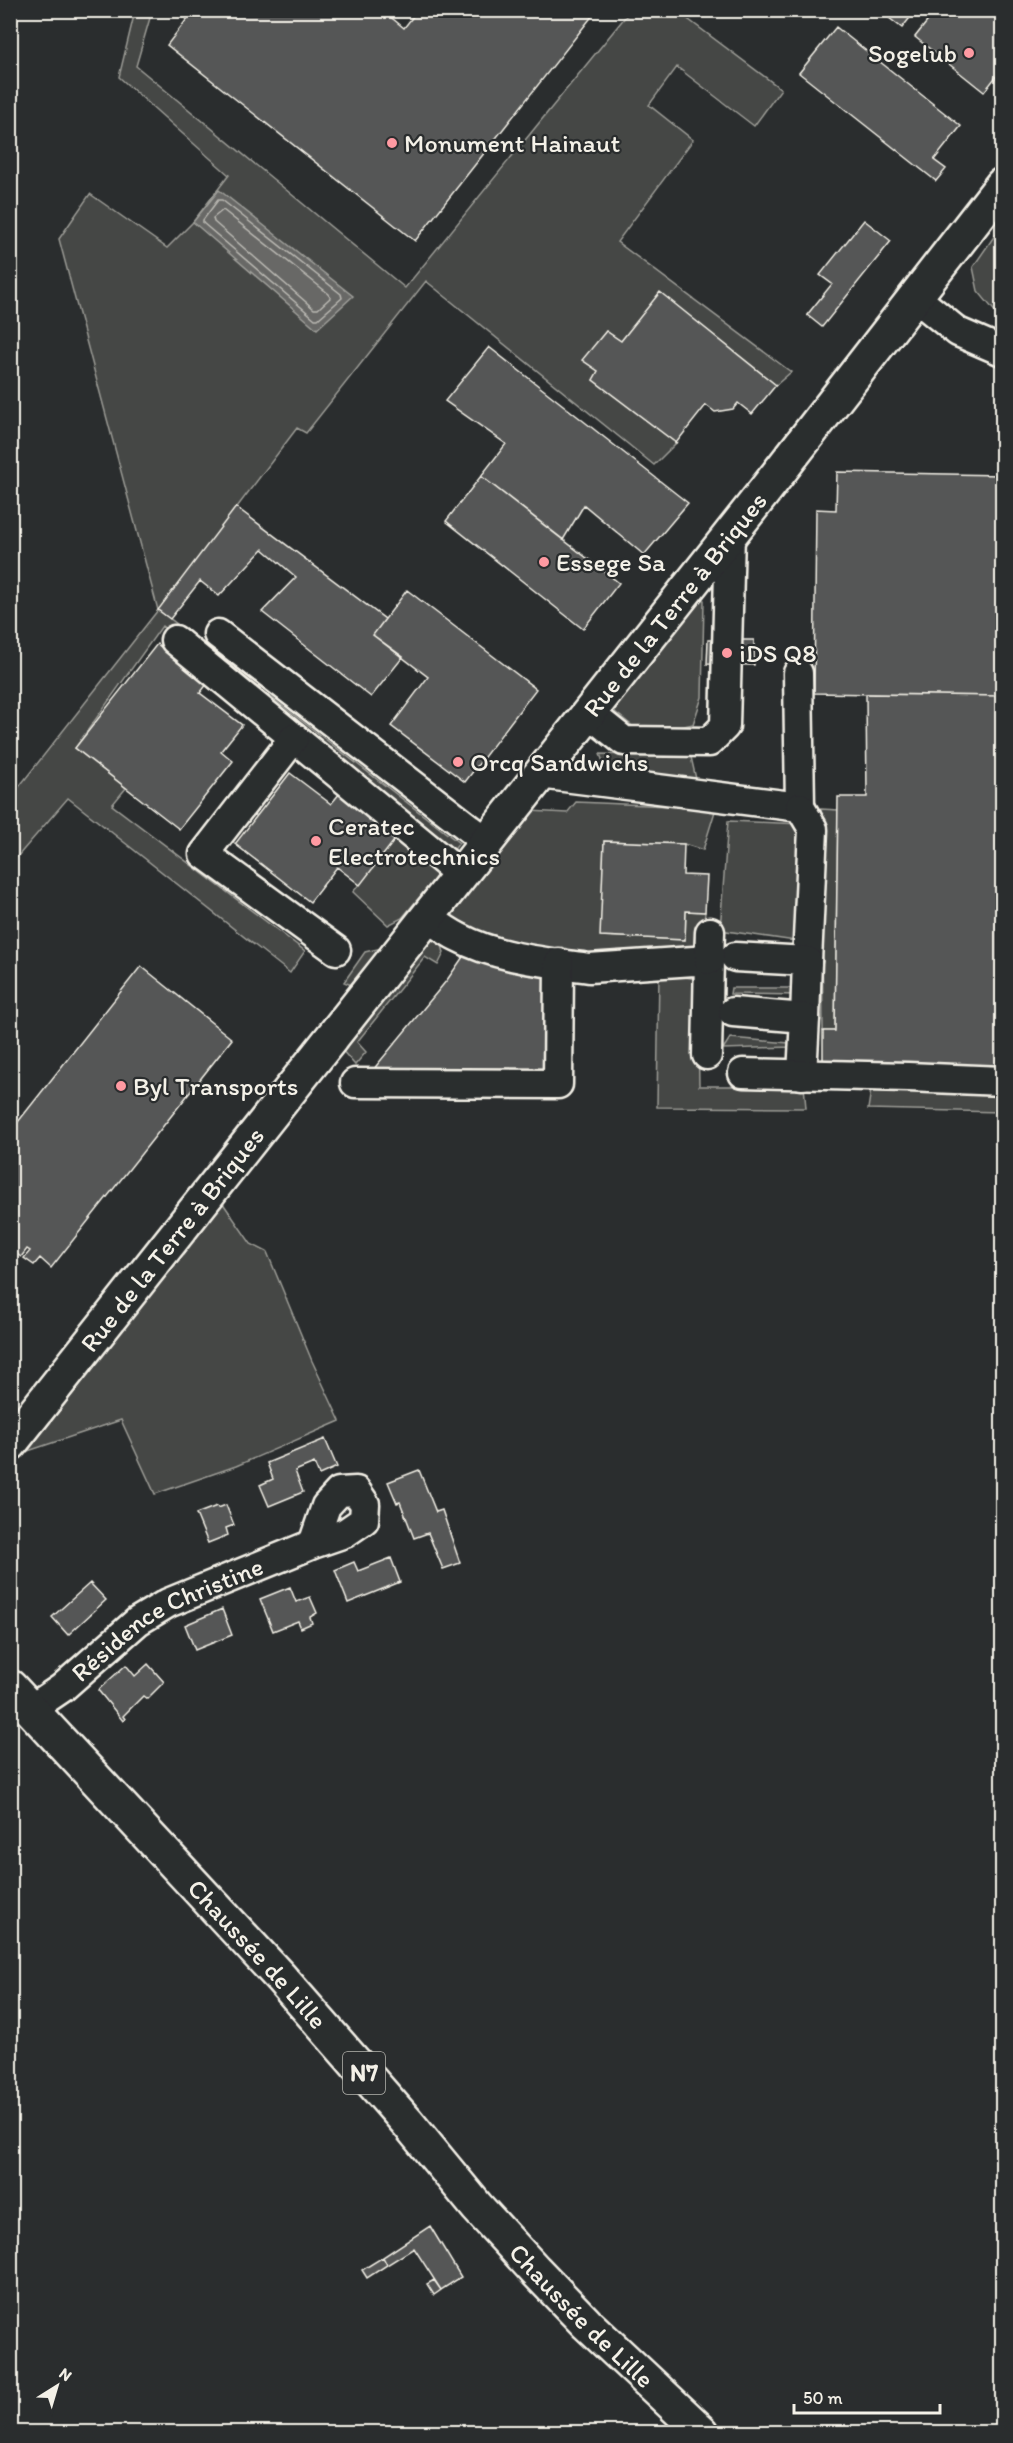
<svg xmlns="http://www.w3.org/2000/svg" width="1013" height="2443" font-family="Itim,sans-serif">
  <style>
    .green { fill: #444645; stroke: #9c9c96; stroke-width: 1.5 }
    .water { fill: #676866; stroke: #9f9f9a; stroke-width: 1.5 }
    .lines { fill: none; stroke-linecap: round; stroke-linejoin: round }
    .shore { stroke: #bcbab4; stroke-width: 1.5 }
    .building { fill: #555756; stroke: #f4f1e8; stroke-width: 1.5 }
    .minor-casing { stroke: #f4f1e8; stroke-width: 33 }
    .major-casing { stroke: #f4f1e8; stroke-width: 38 }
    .minor { stroke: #2a2d2e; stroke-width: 28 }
    .major { stroke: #2a2d2e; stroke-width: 33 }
    .poi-dot { fill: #ff9aa2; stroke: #2a2d2e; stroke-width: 2 }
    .labels { text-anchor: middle; stroke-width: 4.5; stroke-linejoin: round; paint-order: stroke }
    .shield { fill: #2a2d2e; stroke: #b7b6b0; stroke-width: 1.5 }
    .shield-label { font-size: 24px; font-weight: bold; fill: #f4f1e8 }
    .poi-label { font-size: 26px; fill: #f4f1e8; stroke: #2a2d2e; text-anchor: start }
    .street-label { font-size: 26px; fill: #f4f1e8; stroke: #2a2d2e }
  </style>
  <rect width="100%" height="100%" fill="#2a2d2e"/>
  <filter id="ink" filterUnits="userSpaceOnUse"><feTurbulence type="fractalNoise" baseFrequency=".0167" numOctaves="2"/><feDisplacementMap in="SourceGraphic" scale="12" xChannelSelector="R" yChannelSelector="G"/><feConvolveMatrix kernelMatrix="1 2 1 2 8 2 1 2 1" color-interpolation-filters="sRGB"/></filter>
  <g filter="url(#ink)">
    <!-- green -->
    <path class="green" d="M135 11H152L136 66 405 288 630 11H677L781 89 754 126 677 67 649 105 693 140 617 242 791 372 776 385 660 293 621 341 606 331 583 360 598 371 593 380 676 443 654 465 426 281 306 433 297 428 159 610 459 843 453 851 162 626 75 748 126 788 112 805 305 951 290 973 68 798 11 864V797L158 610 59 239 90 194 167 248 193 222 229 175 119 77Z
      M1002 225V320L978 291 973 267Z
      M688 597 704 600 702 697 693 724 666 730 640 732 615 712 620 691Z
      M600 754 691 757 696 779 610 780Z
      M576 802 716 808 703 850 684 844 604 841 601 936 685 940 686 911 705 912 702 951 550 958 471 931 450 918 529 811 567 813Z
      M821 809 838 810 835 1031H823Z
      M728 821 803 824 802 942 720 930Z
      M397 837 430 864 437 876 402 918 388 925 353 892Z
      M430 938 442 945 444 953 438 965 425 957 357 1042 366 1052 355 1065 341 1049Z
      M386 947 354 986 344 982 365 952Z
      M659 973 697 979 699 1086H804L806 1108 657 1107Z
      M731 988H799V995L730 994Z
      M730 1038 789 1043 792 1047 723 1049Z
      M871 1090 1002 1092V1112L868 1109Z
      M222 1202 251 1244 267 1252 312 1361 340 1421 236 1466 155 1494 121 1420 28 1451Z"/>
    <!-- water -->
    <path class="water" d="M219 190 353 296 317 329 193 222Z"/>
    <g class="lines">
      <!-- shore -->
      <path class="shore" d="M218 200H222L341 294 342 298 318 319H315L203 223V220Z
        M223 210 329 294 330 298 318 309H314L214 222 213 218Z"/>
    </g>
    <!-- building -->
    <path class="building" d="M194 10H382L404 28 418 10H597L415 241 167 45Z
      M879 10H916L902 28Z
      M920 10H992L1002 19V69L984 92 915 37 930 18Z
      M836 27 961 126 934 160 946 169 936 181 799 73Z
      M864 220 891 241 822 327 807 315 832 284 820 275Z
      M660 292 776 385 752 414 738 403 733 409 715 412 706 405 676 443 593 380 598 371 582 360 606 331 621 341Z
      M489 347 688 503 644 555 584 505 563 540 481 476 506 444 445 401Z
      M837 472 1002 475V696L814 693 816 509 836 510Z
      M481 476 619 583 583 629 446 521Z
      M236 507 385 619 373 635 403 657 371 697 262 612 296 577 263 549 219 596 200 581 170 619 158 610Z
      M407 590 536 689 465 782 391 726 428 677 373 635Z
      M708 640H754V665L707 664Z
      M157 644 208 683 200 693 242 725 221 751 233 761 179 829 75 748Z
      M866 694 1002 696V1068L823 1065V1031H835L838 797H867Z
      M290 773 331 804 340 793 397 837 360 885 337 867 310 902 235 844Z
      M604 841 684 844 683 875 707 876 705 912 686 911 685 940 600 936Z
      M467 951 544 972 546 1075 372 1071 447 980Z
      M141 966 232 1039 51 1268 40 1258 34 1265 24 1258 30 1251 27 1249 21 1257 10 1249V1132Z
      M325 1439 337 1467 319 1475 314 1463 295 1471 303 1492 269 1506 260 1485 273 1479 267 1463Z
      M419 1470 436 1512 442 1510 460 1563 443 1569 428 1533 414 1538 400 1502 397 1503 388 1482Z
      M226 1505 234 1525 226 1528 228 1535 208 1543 196 1514 217 1506 218 1508Z
      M391 1558 400 1582 348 1603 335 1570 354 1562 358 1571Z
      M90 1583 106 1600 68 1635 52 1617Z
      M290 1587 296 1602 310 1597 317 1613 310 1617 312 1623 301 1628 298 1621 273 1631 260 1599Z
      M222 1609 232 1635 195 1650 185 1625Z
      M148 1664 164 1682 147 1699 143 1696 123 1716 125 1719 123 1721 98 1690 126 1665 135 1676Z
      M430 2226 461 2277 441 2290 414 2248 387 2265 383 2257Z
      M383 2257 387 2265 367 2278 362 2270Z
      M434 2280 441 2290 434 2295 427 2284Z"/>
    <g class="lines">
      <!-- minor casing -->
      <g class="minor-casing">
        <g id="minor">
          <path d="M915 297 958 332 1002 351"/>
          <path d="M218 634 487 842"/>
          <path d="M175 640 461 875"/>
          <path d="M589 713 624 741 709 742 725 726 730 534"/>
          <path d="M294 738 204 854 336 950"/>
          <path d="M540 774 800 807 798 673"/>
          <path d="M800 807 813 829 807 961"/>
          <path d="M427 917C437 924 448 932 458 937 497 958 546 962 589 968L709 960 707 1055"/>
          <path d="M735 957 807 961 805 1018"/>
          <path d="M709 960 710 932"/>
          <path d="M733 1012 805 1018 802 1075"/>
          <path d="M743 1073 908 1077 1002 1081"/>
          <path d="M355 1083 558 1084 559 963"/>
          <path id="s1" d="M31 1709 62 1688 138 1621 168 1603 313 1544 345 1533 364 1520 365 1504 356 1491 339 1492 326 1506 313 1544"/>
        </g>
      </g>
      <!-- major casing -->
      <g class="major-casing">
        <g id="major">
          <path id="s2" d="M10 1444 763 493 1002 185"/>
          <path id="s3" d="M10 1687 281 1978 407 2122 477 2207 535 2270 587 2324 702 2432"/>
        </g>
      </g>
      <!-- minor -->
      <use href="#minor" class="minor"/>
      <!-- major -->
      <use href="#major" class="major"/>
    </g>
  </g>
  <!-- markers -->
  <g class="poi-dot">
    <circle cx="969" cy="53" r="6"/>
    <circle cx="392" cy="143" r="6"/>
    <circle cx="544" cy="562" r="6"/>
    <circle cx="727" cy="653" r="6"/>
    <circle cx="458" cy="762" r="6"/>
    <circle cx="316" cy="841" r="6"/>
    <circle cx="121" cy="1086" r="6"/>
  </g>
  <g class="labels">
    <!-- shield labels -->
    <rect class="shield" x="343" y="2052" width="42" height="42" rx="4.5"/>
    <g class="shield-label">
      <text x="364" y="2081">N7</text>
    </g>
    <!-- poi labels -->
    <g class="poi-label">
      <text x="957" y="62" text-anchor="end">Sogelub</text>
      <text x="404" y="152">Monument Hainaut</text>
      <text x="556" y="571">Essege Sa</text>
      <text x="739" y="662">iDS Q8</text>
      <text x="470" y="771">Orcq Sandwichs</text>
      <text x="328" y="835">Ceratec<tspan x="328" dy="30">Electrotechnics</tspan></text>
      <text x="133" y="1095">Byl Transports</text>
    </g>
    <!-- street labels -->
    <g class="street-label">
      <text dy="9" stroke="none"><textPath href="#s2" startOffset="1071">Rue de la Terre à Briques</textPath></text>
      <text dy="9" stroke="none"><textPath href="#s2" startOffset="261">Rue de la Terre à Briques</textPath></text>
      <text dy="9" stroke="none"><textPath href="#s1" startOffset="165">Résidence Christine</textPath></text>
      <text dy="9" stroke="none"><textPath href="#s3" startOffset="364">Chaussée de Lille</textPath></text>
      <text dy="9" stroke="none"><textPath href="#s3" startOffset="850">Chaussée de Lille</textPath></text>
    </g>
  </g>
  <!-- margin -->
  <rect width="1013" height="2443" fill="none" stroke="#2a2d2e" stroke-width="36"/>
  <rect x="18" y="18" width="977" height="2407" fill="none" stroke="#f4f1e8" stroke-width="2" filter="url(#ink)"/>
  <!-- north arrow -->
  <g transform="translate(57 2386) rotate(37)" stroke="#2a2d2e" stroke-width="4.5" paint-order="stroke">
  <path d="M0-4.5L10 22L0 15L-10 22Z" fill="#f4f1e8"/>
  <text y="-9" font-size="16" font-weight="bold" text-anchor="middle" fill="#f4f1e8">N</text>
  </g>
  <!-- scale -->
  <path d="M794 2404v9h146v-9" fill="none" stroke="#f4f1e8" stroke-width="3"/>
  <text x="803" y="2404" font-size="18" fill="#f4f1e8" stroke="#2a2d2e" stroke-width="4.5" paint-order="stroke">50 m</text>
</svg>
